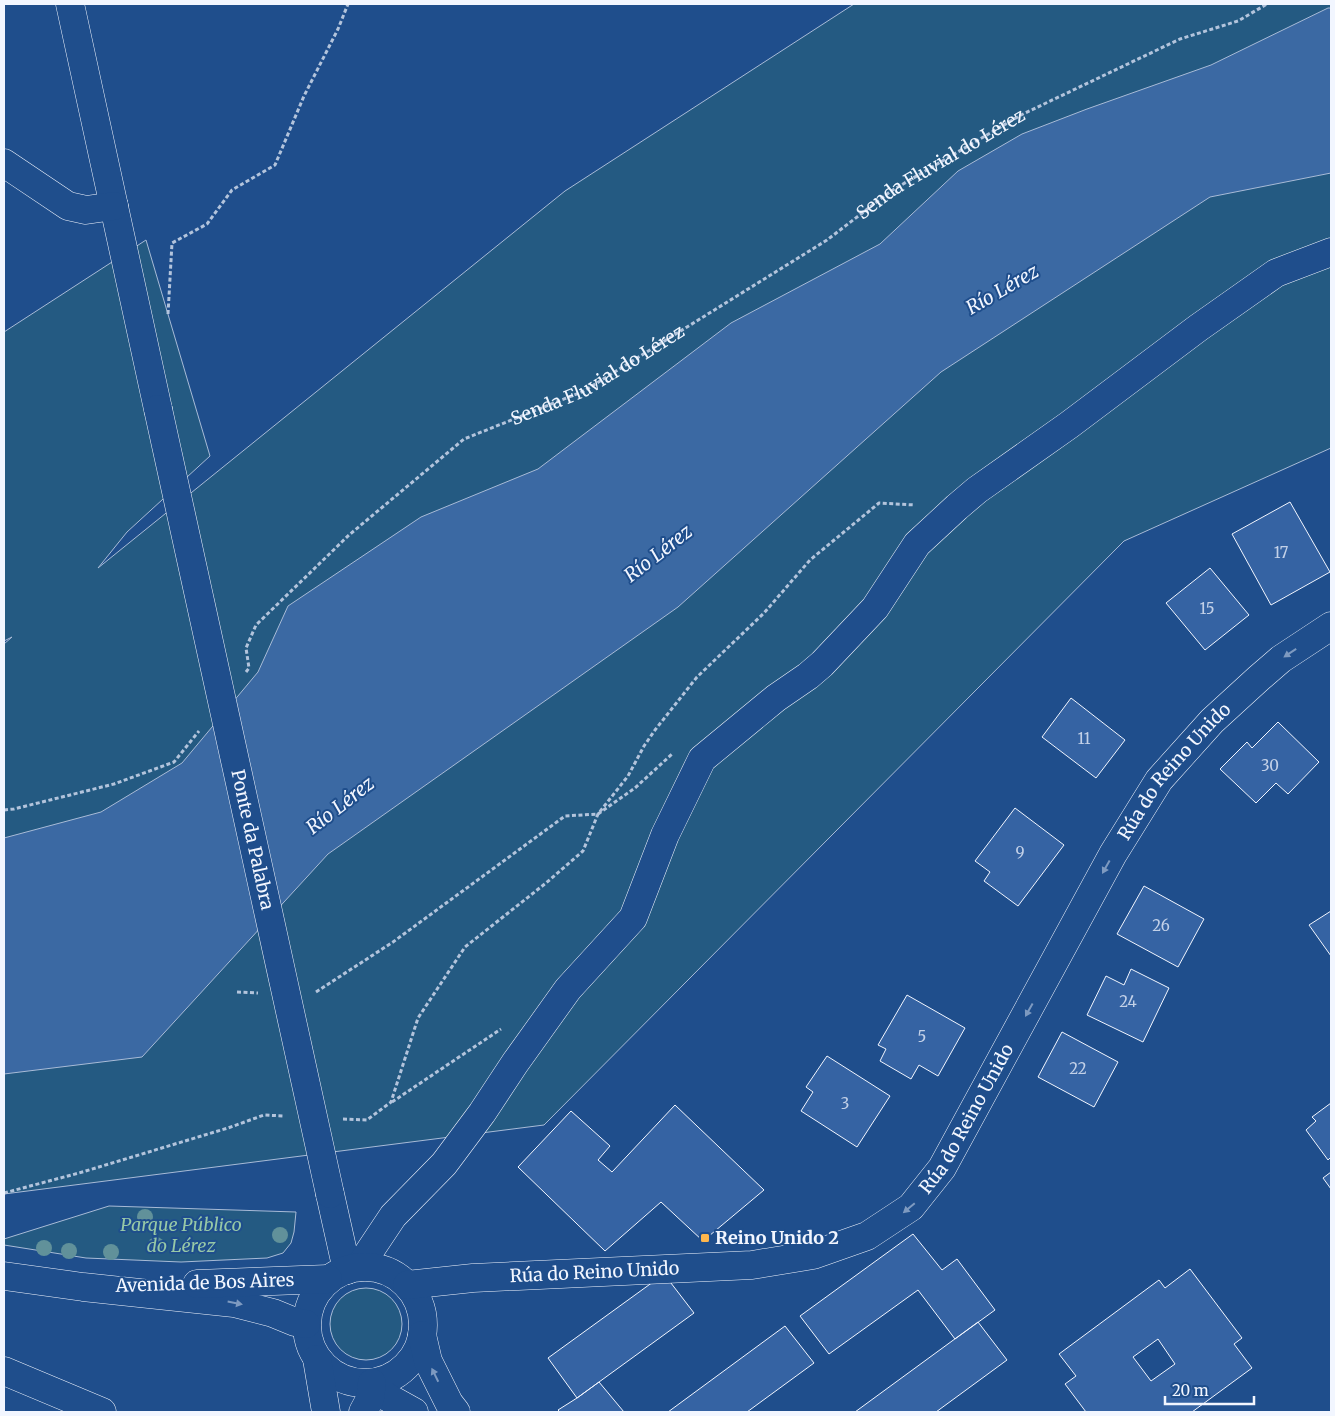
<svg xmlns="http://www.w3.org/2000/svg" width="1335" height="1416" font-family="Merriweather,serif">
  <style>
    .green { fill: #245a82; stroke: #a8bbd7 }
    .water { fill: #3b69a3; stroke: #a8bbd7 }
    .building { fill: #3563a3; stroke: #f2f6ff; fill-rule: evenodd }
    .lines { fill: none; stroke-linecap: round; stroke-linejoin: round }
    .minor-casing { stroke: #f2f6ff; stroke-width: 29 }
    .path { stroke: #b3c4dc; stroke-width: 3; stroke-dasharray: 4 2.5; stroke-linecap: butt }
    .minor { stroke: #1f4e8c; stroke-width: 28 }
    .minor-bridge-casing { stroke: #f2f6ff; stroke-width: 29; stroke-linecap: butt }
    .minor-bridge { stroke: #1f4e8c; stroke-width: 28 }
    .tree { fill: #61919a }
    .oneway { fill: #7e9ac0 }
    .poi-dot { fill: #ffb74d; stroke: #1f4e8c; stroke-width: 2 }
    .labels { text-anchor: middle; stroke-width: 4; stroke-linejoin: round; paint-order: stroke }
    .number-label { font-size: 15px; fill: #c3d1e8 }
    .street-label { font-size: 18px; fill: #f2f6ff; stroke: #1f4e8c }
    .park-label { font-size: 18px; font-style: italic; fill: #97c8a6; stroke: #1f4e8c }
    .poi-label { font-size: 18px; font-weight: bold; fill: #f2f6ff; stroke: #1f4e8c; text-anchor: start }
    .water-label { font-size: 19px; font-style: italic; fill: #f2f6ff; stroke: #1f4e8c }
  </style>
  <rect width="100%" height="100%" fill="#1f4e8c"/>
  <!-- green -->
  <path class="green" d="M854 4H1331V448L1124 541 544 1125 4 1194V644L12 637 4 641V332L146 240 210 456 127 532 98 568 565 191Z
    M109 1206 296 1212 294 1232 291 1243 283 1253 267 1258 181 1262 86 1258 4 1245V1239Z
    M330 1324a36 36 0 1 1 72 0a36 36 0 1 1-72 0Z"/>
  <!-- water -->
  <path class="water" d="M1328 8H1331V173L1210 197 941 372 678 607 328 854 142 1057 4 1074V838L101 812 182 763 258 672 288 606 421 517 538 469 731 323 880 244 958 171 1022 134 1087 109 1211 65Z"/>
  <!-- building -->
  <path class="building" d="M1290 502 1330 572 1271 605 1232 534Z
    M1210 568 1249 615 1205 650 1166 603Z
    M1071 698 1125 740 1096 778 1042 737Z
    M1278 722 1319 762 1288 794 1276 783 1256 803 1220 769 1247 742 1252 748Z
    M1015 808 1064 845 1018 906 984 881 990 872 975 861Z
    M1144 886 1204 919 1178 967 1117 934Z
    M1331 911V956L1309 925Z
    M1131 969 1169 988 1143 1042 1087 1015 1106 976 1124 985Z
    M907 995 965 1028 938 1076 919 1065 911 1079 880 1061 886 1049 878 1045Z
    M1062 1032 1118 1062 1094 1107 1038 1077Z
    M827 1056 890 1096 857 1147 801 1111 813 1092 806 1087Z
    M1331 1103V1157L1328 1160 1306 1130 1316 1121 1312 1117Z
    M675 1105 764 1190 703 1241 661 1202 605 1251 518 1167 571 1111 610 1146 598 1160 612 1172Z
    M1331 1172V1189L1323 1178Z
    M913 1234 942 1270 957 1259 995 1310 955 1339 918 1290 829 1354 800 1316Z
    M1190 1269 1242 1338 1234 1344 1252 1368 1192 1412H1086L1065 1384 1076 1376 1059 1354 1159 1280 1165 1288ZM1158 1339 1175 1364 1151 1381 1133 1357Z
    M664 1274 694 1313 577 1398 548 1358Z
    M978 1322 1007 1360 936 1412H855Z
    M785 1326 814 1363 747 1412H668Z
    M599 1382 624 1412H560L558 1410 577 1398Z"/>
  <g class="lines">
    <!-- minor casing -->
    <g class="minor-casing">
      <g id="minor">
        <path d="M70 4 158 409"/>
        <path d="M4 163 68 206 86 210 114 206"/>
        <path d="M330 1194 347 1270"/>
        <path d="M359 1267 393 1216 444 1164 482 1113 515 1063 568 989 633 918 665 835 702 759 776 698 808 676 822 664 875 608 917 544 957 507 977 490 1069 425 1198 328 1276 273 1331 252"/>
        <circle cx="365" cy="1325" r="58"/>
        <path d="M4 1276 83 1287 234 1303 273 1313 295 1322 306 1324"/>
        <path d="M197 1284 328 1279"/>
        <path id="s2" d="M407 1285 473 1278 752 1265 813 1255 867 1236 911 1207 942 1168 1113 854 1159 780 1212 721 1259 678 1281 659 1331 626"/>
        <path d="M422 1335 428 1361 449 1403 456 1412"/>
        <path d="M317 1359 326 1412"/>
        <path d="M4 1371 102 1412"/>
        <path d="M372 1383 387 1397 414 1412"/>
        <path d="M363 1412 370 1399 372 1383"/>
      </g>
    </g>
    <!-- path -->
    <g class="path">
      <path d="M168 314 172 243 207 224 232 190 275 165 304 96 338 29 348 4"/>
      <path id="s1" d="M246 672 249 668 246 648 256 625 349 535 464 439 584 391 827 240 891 191 1021 115 1180 39 1238 21 1267 4"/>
      <path d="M4 810 14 809 114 784 174 762 199 731"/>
      <path d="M237 992 258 993"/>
      <path d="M316 992 393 942 565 816 598 814 635 788 672 754"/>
      <path d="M392 1102 501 1029"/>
      <path d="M343 1119 367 1120 391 1102 418 1018 465 947 546 883 583 851 598 814 628 776 644 746 655 730 697 677 764 613 810 560 879 503 915 505"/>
      <path d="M4 1193 79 1173 228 1128 264 1115 284 1116"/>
    </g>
    <!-- minor -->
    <use href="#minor" class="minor"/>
    <!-- minor-bridge casing -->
    <g class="minor-bridge-casing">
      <g id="minor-bridge">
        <path id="s3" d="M158 409 330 1194"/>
      </g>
    </g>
    <!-- minor-bridge -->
    <use href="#minor-bridge" class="minor-bridge"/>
  </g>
  <!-- trees -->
  <g class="tree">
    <circle cx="145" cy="1217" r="8"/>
    <circle cx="280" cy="1235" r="8"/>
    <circle cx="156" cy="1245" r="8"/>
    <circle cx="44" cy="1248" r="8"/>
    <circle cx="69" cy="1251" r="8"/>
    <circle cx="111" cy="1252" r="8"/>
  </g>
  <!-- one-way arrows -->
  <defs><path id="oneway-solid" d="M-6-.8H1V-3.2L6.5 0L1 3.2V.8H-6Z" transform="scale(1.25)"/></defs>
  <g class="oneway">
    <use href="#oneway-solid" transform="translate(1290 653) rotate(146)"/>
    <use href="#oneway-solid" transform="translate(1106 867) rotate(119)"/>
    <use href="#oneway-solid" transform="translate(1029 1010) rotate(119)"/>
    <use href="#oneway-solid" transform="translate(909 1208) rotate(140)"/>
    <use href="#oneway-solid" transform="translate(235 1303) rotate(11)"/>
    <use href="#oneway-solid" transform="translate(435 1375) rotate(-116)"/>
  </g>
  <!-- markers -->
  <rect class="poi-dot" x="700" y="1233" width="10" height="10" rx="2.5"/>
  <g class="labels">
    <!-- number labels -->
    <g class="number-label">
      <text x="1281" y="558">17</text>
      <text x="1207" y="614">15</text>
      <text x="1084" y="744">11</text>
      <text x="1270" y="771">30</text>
      <text x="1020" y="858">9</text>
      <text x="1161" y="931">26</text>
      <text x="1128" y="1007">24</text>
      <text x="922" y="1042">5</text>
      <text x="1078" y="1074">22</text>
      <text x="845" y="1109">3</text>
    </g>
    <!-- street labels -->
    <g class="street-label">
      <text dy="6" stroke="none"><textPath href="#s1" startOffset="882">Senda Fluvial do Lérez</textPath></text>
      <text dy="6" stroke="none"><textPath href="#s1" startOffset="478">Senda Fluvial do Lérez</textPath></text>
      <text dy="6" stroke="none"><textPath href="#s2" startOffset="1028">Rúa do Reino Unido</textPath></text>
      <text dy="6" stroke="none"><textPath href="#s3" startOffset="441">Ponte da Palabra</textPath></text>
      <text dy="6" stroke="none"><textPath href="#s2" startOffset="622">Rúa do Reino Unido</textPath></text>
      <text dy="6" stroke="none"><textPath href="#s2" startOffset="188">Rúa do Reino Unido</textPath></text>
      <text transform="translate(205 1283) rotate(-2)" y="6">Avenida de Bos Aires</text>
    </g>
    <!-- park labels -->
    <g class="park-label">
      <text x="181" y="1231">Parque Público<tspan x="181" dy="21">do Lérez</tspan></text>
    </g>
    <!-- poi labels -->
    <g class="poi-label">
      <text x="715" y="1244">Reino Unido 2</text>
    </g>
    <!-- water labels -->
    <g class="water-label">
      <text transform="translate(1002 289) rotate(-30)" y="7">Río Lérez</text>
      <text transform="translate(658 553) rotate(-38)" y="7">Río Lérez</text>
      <text transform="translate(340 805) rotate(-38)" y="7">Río Lérez</text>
    </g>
  </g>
  <!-- border -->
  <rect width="1335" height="1416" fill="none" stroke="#f2f6ff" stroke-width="10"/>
  <!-- scale -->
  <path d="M1165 1396v8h89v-8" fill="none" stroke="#f2f6ff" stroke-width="2.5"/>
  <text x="1172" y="1396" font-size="15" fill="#f2f6ff" stroke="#1f4e8c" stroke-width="4" paint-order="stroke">20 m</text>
</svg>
